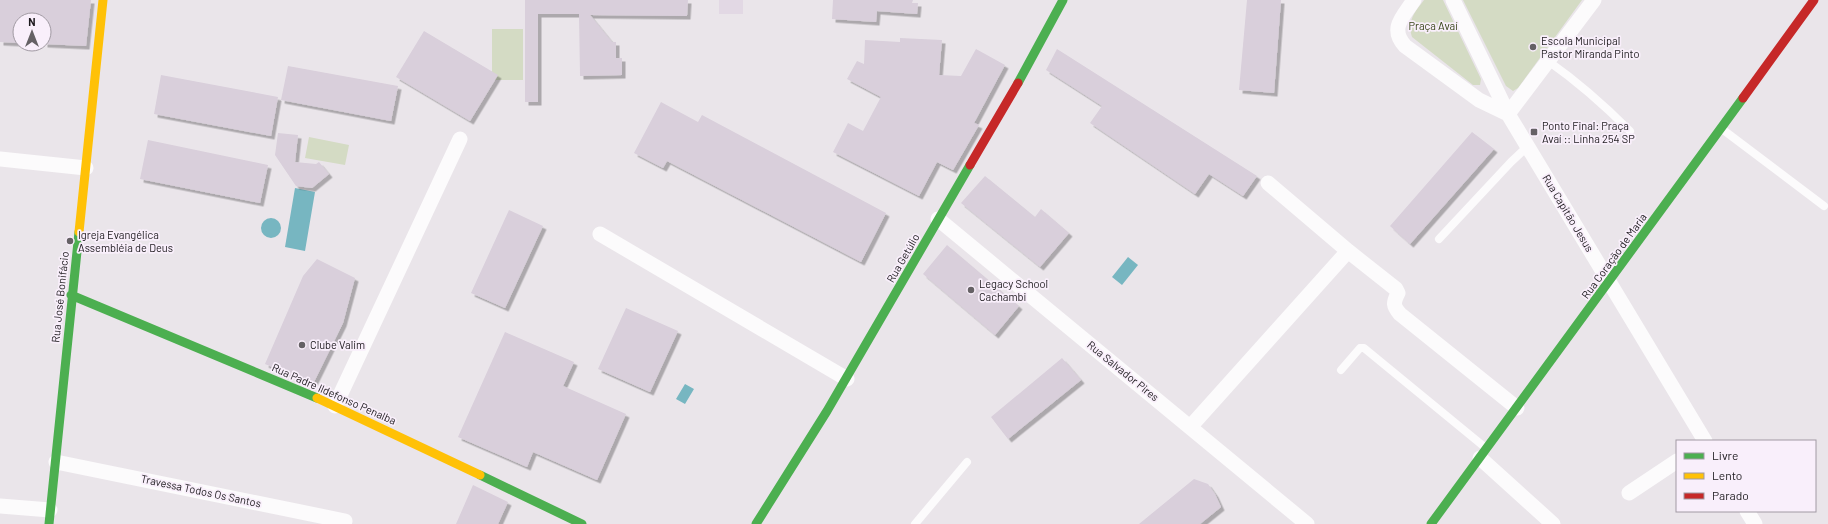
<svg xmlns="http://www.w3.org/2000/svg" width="1828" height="524" font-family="Barlow,sans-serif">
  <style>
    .built { fill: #e2d8e4 }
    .green { fill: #d4dbc4 }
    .water { fill: #77b6c1 }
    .building { fill: #d9cfdb; filter: url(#shadow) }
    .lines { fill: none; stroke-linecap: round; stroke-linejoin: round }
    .lane { stroke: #fcfbfc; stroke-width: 8 }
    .street { stroke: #fcfbfc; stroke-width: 15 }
    .fast { stroke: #4caf50; stroke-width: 9 }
    .slow { stroke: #ffc107; stroke-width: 9 }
    .jam { stroke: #c62828; stroke-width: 9 }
    .poi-dot { fill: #656165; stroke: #f9effb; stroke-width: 1.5 }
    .labels { text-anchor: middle; stroke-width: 3.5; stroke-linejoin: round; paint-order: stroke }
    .park-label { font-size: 11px; fill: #354315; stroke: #f9effb }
    .poi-label { font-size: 11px; fill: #1d1a1e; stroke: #f9effb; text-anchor: start }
    .street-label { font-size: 11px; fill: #1d1a1e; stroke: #f9effb }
  </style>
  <defs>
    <filter id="shadow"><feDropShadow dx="3.5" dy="3.5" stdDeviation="0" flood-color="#0004"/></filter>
  </defs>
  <rect width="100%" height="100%" fill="#eae5ea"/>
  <!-- built -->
  <path class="built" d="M719 0H743V14H719Z"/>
  <!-- green -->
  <path class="green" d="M1424 0H1443L1481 79 1480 85H1473L1412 37C1407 21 1414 13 1424 0Z
    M1463 0H1582L1518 88 1513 91 1506 86Z
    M492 29H523V80H492Z
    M309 137 349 145 345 165 305 158Z"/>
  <!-- water -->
  <path class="water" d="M295 188 315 192 305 251 285 247Z
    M261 228a10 10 0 1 1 20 0a10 10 0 1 1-20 0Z
    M1128 257 1138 265 1122 285 1112 277Z
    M685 384 694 389 685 404 676 399Z"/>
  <!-- building -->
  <path class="building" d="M0 0H91L86 46 44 44V20H20V43L0 42Z
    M525 0H688L687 16 590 15 612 42H616V58H622V75L580 76 579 14H538V102H525Z
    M833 0H913L912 3H918L917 14 877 11 876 22 832 19Z
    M1247 0H1281L1274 93 1239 90Z
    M424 31 498 75 470 121 396 77Z
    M900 38 942 40 939 75 961 76 976 49 1005 65 974 123 979 125 953 170 937 162 919 196 833 152 848 123 863 131 881 97 847 79 857 61 864 64 865 40 900 42Z
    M1057 49 1257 176 1243 196 1209 174 1195 194 1090 123 1102 106 1046 70Z
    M288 66 398 86 391 121 281 100Z
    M161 75 278 97 271 136 154 114Z
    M661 102 698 122 702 115 886 213 861 262 667 161 663 168 634 153Z
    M1472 132 1494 149 1410 244 1390 226Z
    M278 133 298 135 295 162 316 164 319 162 329 174 312 188 296 186 275 155Z
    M148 140 268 165 260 203 140 179Z
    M985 176 1035 217 1041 209 1069 233 1040 267 961 203Z
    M509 210 543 226 505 308 471 293Z
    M947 245 1019 306 995 335 923 274Z
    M317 259 355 278 343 323 313 384 265 364 303 276Z
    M626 308 678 331 650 392 598 369Z
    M505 332 574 362 563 386 626 414 597 480 533 452 527 467 458 437Z
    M1062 358 1081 380 1008 439 991 417Z
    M1194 479 1208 484 1215 494 1221 507 1200 524H1139Z
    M473 485 508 502 498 524H456Z"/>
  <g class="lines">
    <!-- lane -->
    <path class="lane" d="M1548 61C1578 82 1604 105 1630 131
      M1722 129 1824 206
      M1439 239 1511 162 1528 146
      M1341 370 1360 348H1364L1487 449
      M915 524 967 462"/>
    <!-- street -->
    <path class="street" d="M1414 0C1403 17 1389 28 1405 46L1479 100 1508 114
      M1453 0 1508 114 1705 441
      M1508 114 1594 0
      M0 159 86 168
      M1268 183 1348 251 1396 289 1398 293C1393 303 1393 306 1400 314L1517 408
      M938 219 1307 524
      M600 234 847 379
      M335 406 460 139
      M1191 426 1348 251
      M1480 458 1553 524
      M56 462 345 521
      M1629 493 1677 461
      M0 506 50 510
      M1747 511 1755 524"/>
    <!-- fast -->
    <path class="fast" d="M1018 83 1063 0
      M71 295 317 398
      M480 475 582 524
      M49 524 79 232
      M756 524 827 411 970 165
      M1431 524 1743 98"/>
    <!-- slow -->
    <path class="slow" d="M79 232 103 0
      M317 398 480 475"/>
    <!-- jam -->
    <path class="jam" d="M1743 98 1814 0
      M970 165 1018 83"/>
  </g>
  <!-- markers -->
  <g class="poi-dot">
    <circle cx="1533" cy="47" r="4"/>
    <rect x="1530" y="128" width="8" height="8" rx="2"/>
    <circle cx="70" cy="241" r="4"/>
    <circle cx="971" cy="290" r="4"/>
    <circle cx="302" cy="345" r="4"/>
  </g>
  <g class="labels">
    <!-- park labels -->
    <g class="park-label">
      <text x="1433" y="30">Praça Avaí</text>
    </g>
    <!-- poi labels -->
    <g class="poi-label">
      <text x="1541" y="45">Escola Municipal<tspan x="1541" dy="13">Pastor Miranda Pinto</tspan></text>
      <text x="1542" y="130">Ponto Final: Praça<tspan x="1542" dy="13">Avaí :: Linha 254 SP</tspan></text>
      <text x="78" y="239">Igreja Evangélica<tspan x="78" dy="13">Assembléia de Deus</tspan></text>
      <text x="979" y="288">Legacy School<tspan x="979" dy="13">Cachambi</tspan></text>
      <text x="310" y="349">Clube Valim</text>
    </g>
    <!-- street labels -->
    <g class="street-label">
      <text transform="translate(1568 213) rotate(59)" y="4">Rua Capitão Jesus</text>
      <text transform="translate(1614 256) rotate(-54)" y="4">Rua Coração de Maria</text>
      <text transform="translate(903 258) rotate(-60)" y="4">Rua Getúlio</text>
      <text transform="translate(60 297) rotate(-84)" y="4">Rua José Bonifácio</text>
      <text transform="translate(1123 371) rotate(39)" y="4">Rua Salvador Pires</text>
      <text transform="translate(334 394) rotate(24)" y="4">Rua Padre Ildefonso Penalba</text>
      <text transform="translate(201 491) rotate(12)" y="4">Travessa Todos Os Santos</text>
    </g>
  </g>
  <!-- legend -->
  <rect x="1676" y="440" width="140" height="72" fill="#f9effb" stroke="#a19aa3"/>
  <rect x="1684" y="453" width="20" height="6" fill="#4caf50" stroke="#a19aa3"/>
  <text x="1712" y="460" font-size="12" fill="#1d1a1e">Livre</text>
  <rect x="1684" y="473" width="20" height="6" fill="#ffc107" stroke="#a19aa3"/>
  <text x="1712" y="480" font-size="12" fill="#1d1a1e">Lento</text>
  <rect x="1684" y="493" width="20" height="6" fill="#c62828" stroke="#a19aa3"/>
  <text x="1712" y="500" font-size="12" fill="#1d1a1e">Parado</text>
  <!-- north arrow -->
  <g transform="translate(32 32)"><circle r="19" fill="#f9effb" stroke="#a19aa3"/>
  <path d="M0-3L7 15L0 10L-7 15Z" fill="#656165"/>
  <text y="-6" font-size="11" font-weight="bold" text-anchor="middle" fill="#1d1a1e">N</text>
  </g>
</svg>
